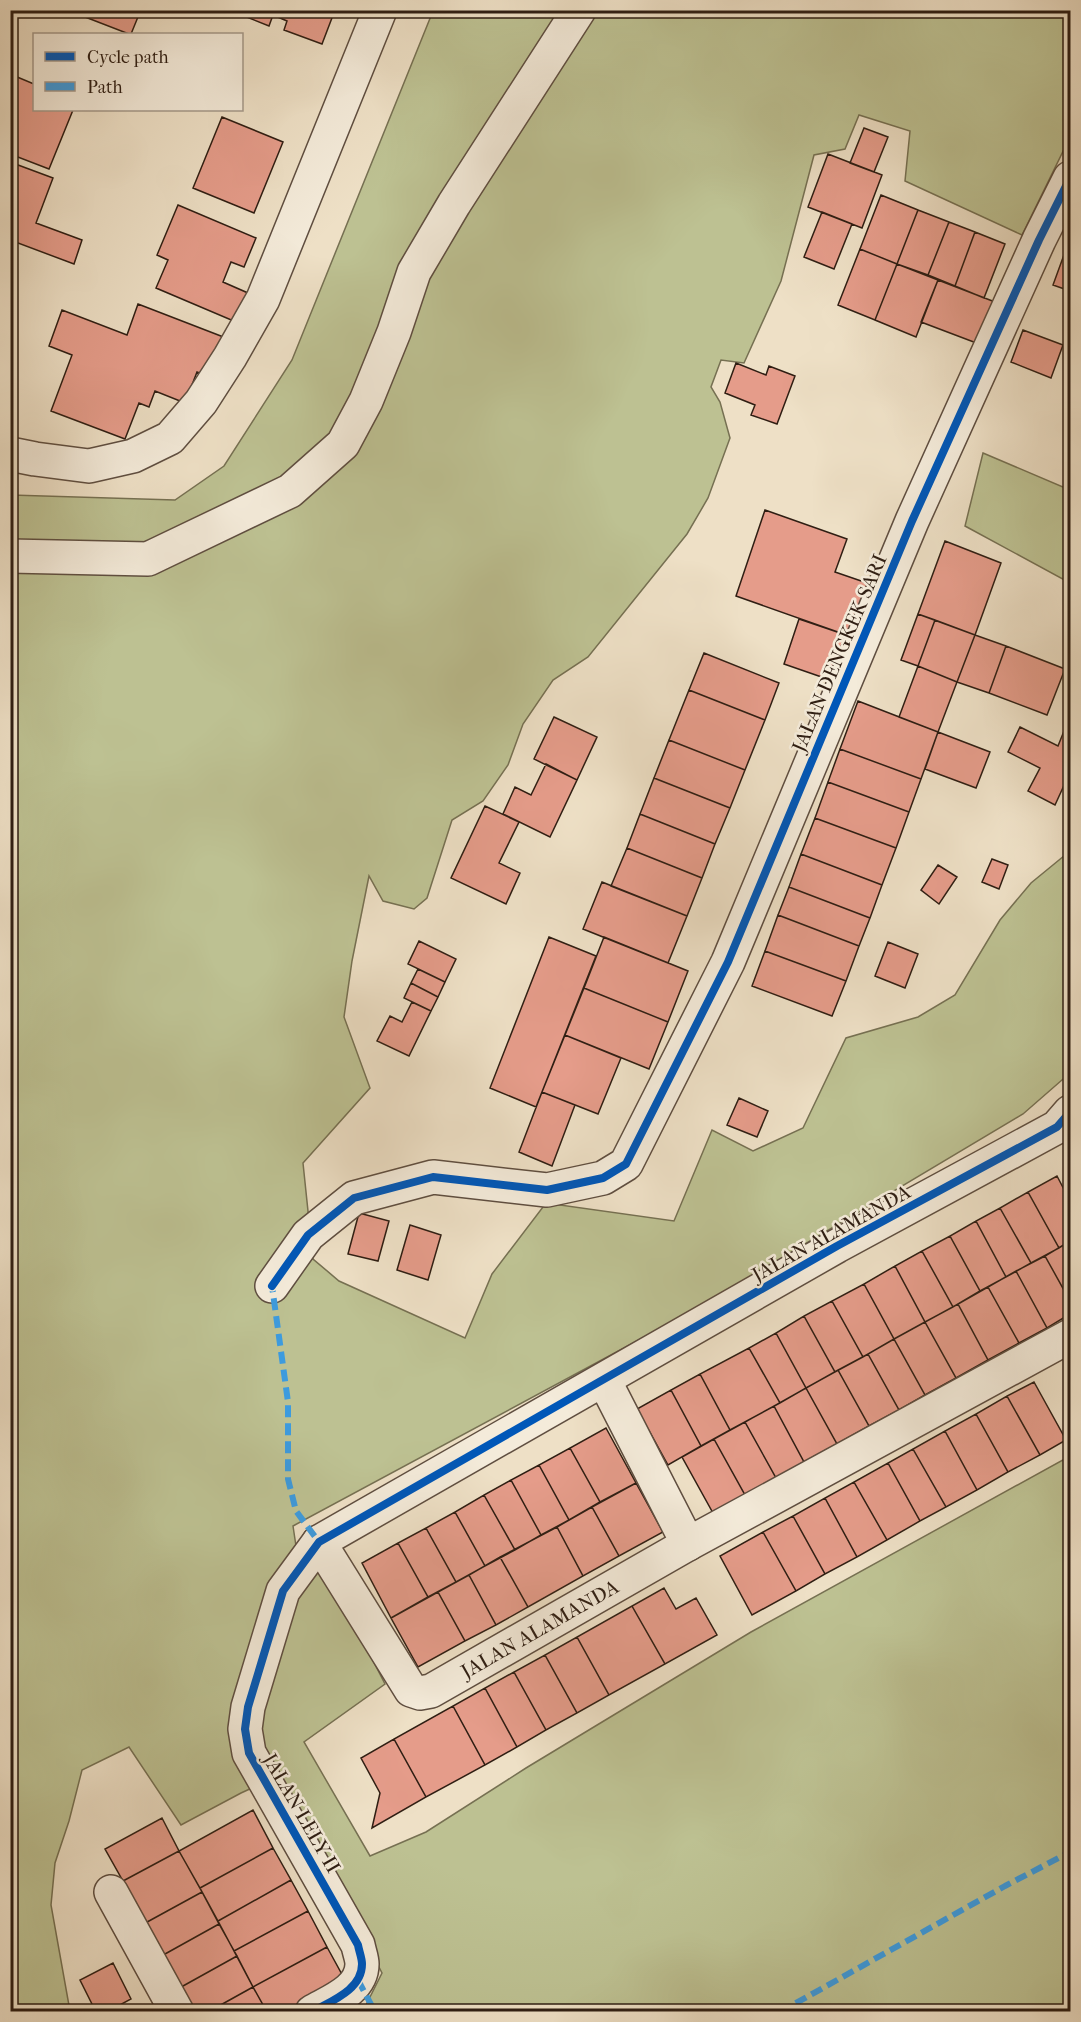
<svg xmlns="http://www.w3.org/2000/svg" width="1081" height="2022" font-family="'IM FELL French Canon',serif">
  <style>
    .green { fill: #bdc192; stroke: #767052; stroke-width: 1.5 }
    .building { fill: #e59c8a; stroke: #2f1e13; stroke-width: 1.5 }
    .lines { fill: none; stroke-linecap: round; stroke-linejoin: round }
    .minor-casing { stroke: #5f4e40; stroke-width: 36 }
    .minor { stroke: #f4ebda; stroke-width: 33 }
    .quiet { stroke: #3d9bde; stroke-width: 6; stroke-dasharray: 12 6; stroke-linecap: butt }
    .cycleway-casing { stroke: #f4ebda; stroke-width: 11 }
    .cycleway { stroke: #0057b8; stroke-width: 8 }
    .labels { text-anchor: middle; stroke-width: 5; stroke-linejoin: round; paint-order: stroke }
    .street-label { font-size: 20px; fill: #2f1e13; stroke: #f4ebda }
  </style>
  <rect width="100%" height="100%" fill="#eee0c6"/>
  <filter id="stains"><feTurbulence type="fractalNoise" baseFrequency=".00333" numOctaves="4"/><feColorMatrix values="0 0 0 0 .2 0 0 0 0 .09 0 0 0 0 .02 0 0 0 .5 -.17"/></filter>
  <radialGradient id="worn" r=".72"><stop offset=".6" stop-color="#630" stop-opacity="0"/><stop offset="1" stop-color="#630" stop-opacity=".3"/></radialGradient>
  <!-- green -->
  <path class="green" d="M433 11H1070V137L1022 235 905 181 910 131 859 115 845 149 814 155 781 281 744 363 721 360 711 387 720 402 730 438 708 498 687 534 588 657 553 680 523 724 508 765 483 801 452 820 427 898 414 909 383 901 369 876 352 961 344 1017 370 1088 303 1163 313 1259 339 1281 465 1338 492 1274 546 1203 674 1221 712 1130 753 1151 803 1128 846 1038 918 1017 955 995 1000 920 1031 883 1070 851V1073L1023 1114 689 1313 293 1526 296 1546 330 1577 385 1684 304 1742 370 1856 426 1832 526 1768 751 1632 1070 1456V2011H363L382 1973 280 1775 241 1793 181 1825 129 1747 82 1770 69 1821 55 1863 51 1905 70 2011 11 2012V495L175 500 224 466 292 360Z
    M983 453 1070 490V583L965 526Z"/>
  <!-- building -->
  <path class="building" d="M67 10H135L140 12 131 34H129Z
    M229 10H335L322 44 284 30 287 21 273 15 269 26Z
    M10 74 34 84V110H73L49 169 10 154Z
    M222 117 283 142 254 213 193 188Z
    M864 128 888 137 874 172 850 163Z
    M828 154 882 175 862 228 808 207Z
    M10 162 53 178 36 223 82 240 74 264 10 240Z
    M881 195 918 210 897 264 860 249Z
    M178 205 256 238 244 267 231 262 223 282 248 293 236 322 156 288 168 260 157 255Z
    M918 210 949 222 928 275 897 264Z
    M822 212 852 224 834 269 804 257Z
    M949 222 975 232 955 286 928 275Z
    M975 232 1005 244 984 298 955 286Z
    M1069 241 1070 242V291L1053 285Z
    M860 249 897 264 875 320 838 305Z
    M897 264 938 280 916 337 875 320Z
    M938 280 995 302 979 344 921 322Z
    M138 304 226 338 210 377 197 372 185 403 155 391 149 407 139 403 125 439 51 411 72 355 49 346 62 310 127 335Z
    M1023 330 1063 345 1051 378 1011 362Z
    M736 363 766 375 769 366 795 376 777 424 751 415 755 405 725 393Z
    M765 510 847 539 835 572 870 584 852 637 736 596Z
    M945 541 1001 563 975 635 918 614Z
    M918 614 935 620 918 666 901 660Z
    M799 619 852 637 836 682 784 664Z
    M935 620 975 635 957 682 918 666Z
    M975 635 1006 646 989 693 957 682Z
    M1006 646 1065 669 1047 715 989 693Z
    M704 653 779 683 765 720 689 690Z
    M918 666 957 682 938 732 899 717Z
    M689 690 765 720 745 770 669 740Z
    M858 701 938 732 921 779 840 749Z
    M554 717 597 737 577 780 534 759Z
    M1020 727 1058 746 1064 731 1070 734V783L1066 781 1055 805 1028 791 1040 768 1008 752Z
    M938 732 990 752 976 788 925 769Z
    M669 740 745 770 730 808 654 778Z
    M840 749 921 779 909 812 828 782Z
    M546 764 577 780 550 837 503 814 515 787 531 795Z
    M654 778 730 808 715 844 640 814Z
    M828 782 909 812 896 848 815 818Z
    M485 806 519 822 499 863 520 873 506 904 451 878Z
    M640 814 715 844 702 878 627 848Z
    M815 818 896 848 882 885 801 854Z
    M627 848 702 878 687 916 611 886Z
    M801 854 882 885 870 918 789 887Z
    M992 859 1008 865 999 889 982 882Z
    M938 865 957 877 939 904 921 890Z
    M602 882 687 916 668 963 583 929Z
    M789 887 870 918 859 946 778 915Z
    M778 915 859 946 846 981 765 951Z
    M549 937 596 956 536 1107 490 1088Z
    M604 937 688 971 668 1022 584 988Z
    M419 941 456 959 445 982 408 964Z
    M888 942 918 954 905 988 875 976Z
    M765 951 846 981 832 1016 752 986Z
    M418 969 445 982 438 997 411 983Z
    M411 983 438 997 431 1011 404 998Z
    M584 988 668 1022 649 1069 565 1035Z
    M412 1002 431 1011 409 1056 377 1041 390 1016 402 1022Z
    M565 1035 621 1058 598 1114 542 1092Z
    M542 1092 575 1105 552 1166 519 1152Z
    M739 1098 768 1111 757 1137 727 1125Z
    M1057 1176 1070 1201V1241L1059 1248 1028 1192Z
    M1028 1192 1059 1248 1031 1263 1000 1208Z
    M1000 1208 1031 1263 1006 1277 976 1221Z
    M359 1213 389 1221 378 1261 348 1254Z
    M976 1221 1006 1277 980 1291 950 1236Z
    M410 1225 441 1235 428 1280 397 1270Z
    M950 1236 980 1291 953 1307 922 1251Z
    M1070 1241V1301L1045 1256Z
    M922 1251 953 1307 925 1322 895 1266Z
    M1045 1256 1070 1301V1314L1047 1328 1016 1271Z
    M895 1266 925 1322 894 1339 864 1284Z
    M1016 1271 1047 1328 1019 1343 988 1287Z
    M864 1284 894 1339 863 1357 832 1301Z
    M988 1287 1019 1343 988 1360 958 1304Z
    M832 1301 863 1357 835 1372 804 1316Z
    M958 1304 988 1360 956 1378 925 1322Z
    M804 1316 835 1372 806 1388 776 1333Z
    M925 1322 956 1378 925 1395 894 1339Z
    M776 1333 806 1388 780 1403 749 1348Z
    M894 1339 925 1395 899 1410 868 1354Z
    M749 1348 780 1403 730 1430 700 1374Z
    M868 1354 899 1410 869 1426 838 1370Z
    M838 1370 869 1426 837 1444 806 1388Z
    M700 1374 730 1430 701 1446 671 1390Z
    M1034 1382 1066 1440 1040 1455 1007 1396Z
    M806 1388 837 1444 804 1462 774 1406Z
    M671 1390 701 1446 668 1465 637 1409Z
    M1007 1396 1040 1455 1008 1472 976 1414Z
    M774 1406 804 1462 776 1478 745 1422Z
    M976 1414 1008 1472 977 1490 945 1431Z
    M745 1422 776 1478 745 1495 714 1439Z
    M606 1428 636 1483 600 1502 570 1448Z
    M945 1431 977 1490 946 1507 913 1449Z
    M714 1439 745 1495 713 1513 682 1457Z
    M570 1448 600 1502 569 1520 539 1465Z
    M913 1449 946 1507 920 1521 888 1463Z
    M888 1463 920 1521 887 1540 854 1482Z
    M539 1465 569 1520 541 1535 511 1480Z
    M511 1480 541 1535 515 1550 484 1495Z
    M854 1482 887 1540 857 1557 825 1498Z
    M636 1483 663 1532 619 1556 592 1507Z
    M484 1495 515 1550 485 1566 455 1512Z
    M825 1498 857 1557 825 1574 793 1516Z
    M592 1507 619 1556 583 1576 557 1527Z
    M455 1512 485 1566 456 1582 426 1528Z
    M793 1516 825 1574 796 1591 763 1532Z
    M557 1527 583 1576 528 1607 500 1557Z
    M426 1528 456 1582 428 1597 398 1543Z
    M763 1532 796 1591 752 1615 720 1556Z
    M398 1543 428 1597 391 1618 362 1563Z
    M500 1557 528 1607 496 1625 469 1575Z
    M469 1575 496 1625 465 1641 438 1592Z
    M664 1588 676 1609 696 1598 717 1635 665 1664 632 1606Z
    M438 1592 465 1641 418 1667 391 1618Z
    M632 1606 665 1664 609 1695 577 1637Z
    M577 1637 609 1695 577 1713 545 1655Z
    M545 1655 577 1713 546 1730 514 1672Z
    M514 1672 546 1730 517 1747 485 1688Z
    M485 1688 517 1747 485 1765 453 1706Z
    M453 1706 485 1765 426 1797 394 1739Z
    M394 1739 426 1797 372 1828 380 1793 361 1758Z
    M253 1810 273 1848 200 1888 179 1851Z
    M162 1818 179 1851 123 1881 105 1849Z
    M273 1848 291 1880 218 1921 200 1888Z
    M179 1851 202 1892 138 1927 123 1881Z
    M291 1880 308 1911 234 1951 218 1921Z
    M202 1892 219 1924 156 1959 138 1927Z
    M308 1911 327 1947 253 1987 234 1951Z
    M219 1924 237 1956 174 1991 156 1959Z
    M327 1947 345 1980 288 2012H267L253 1987Z
    M237 1956 253 1987 208 2012H185L174 1991Z
    M113 1963 131 1999 107 2012H96L80 1980Z
    M253 1987 267 2012H208Z"/>
  <g class="lines">
    <!-- minor casing -->
    <g class="minor-casing">
      <g id="minor">
        <path d="M10 454 35 459 89 466 133 456 170 438 201 402 230 357 263 299 380 10"/>
        <path d="M10 556 148 559 290 491 343 444 366 401 394 332 414 272 454 204 579 10"/>
        <path d="M272 1286 308 1235 354 1198 433 1177 547 1190 603 1178 626 1164 728 962 912 521 1039 240 1070 178"/>
        <path d="M604 1380 688 1544"/>
        <path id="s1" d="M319 1542 411 1690 420 1693 431 1691 688 1544 1070 1336"/>
        <path d="M111 1892 177 2012"/>
        <path d="M312 2012C331 2001 362 1990 362 1964 362 1958 359 1951 358 1945L249 1753 245 1729 248 1707 283 1591 319 1542 837 1246 1057 1127 1070 1112"/>
      </g>
    </g>
    <!-- minor -->
    <use href="#minor" class="minor"/>
    <!-- quiet -->
    <path class="quiet" d="M276 1282 272 1286 288 1402V1479L296 1511 319 1542
      M358 1980 375 2012
      M780 2012 1005 1886 1070 1852"/>
    <!-- cycleway casing -->
    <g class="cycleway-casing">
      <path id="cycleway" d="M272 1286 308 1235 354 1198 433 1177 547 1190 603 1178 626 1164 728 962 912 521 1039 240 1070 178
        M312 2012C331 2001 362 1990 362 1964 362 1958 359 1951 358 1945L249 1753 245 1729 248 1707 283 1591 319 1542 837 1246 1057 1127 1070 1112"/>
    </g>
    <!-- cycleway -->
    <use href="#cycleway" class="cycleway"/>
  </g>
  <g class="labels">
    <!-- street labels -->
    <g class="street-label">
      <text transform="translate(839 653) rotate(-67)" y="7">JALAN DENGKEK SARI</text>
      <text transform="translate(831 1233) rotate(-29)" y="7">JALAN ALAMANDA</text>
      <text dy="7" stroke="none"><textPath href="#s1" startOffset="320">JALAN ALAMANDA</textPath></text>
      <text transform="translate(302 1813) rotate(60)" y="7">JALAN LELY II</text>
    </g>
  </g>
  <!-- margin -->
  <rect width="1081" height="2022" fill="none" stroke="#eee0c6" stroke-width="36"/>
  <rect x="12" y="12" width="1057" height="1998" fill="none" stroke="#2f1e13" stroke-width="3"/>
  <rect x="18" y="18" width="1045" height="1986" fill="none" stroke="#2f1e13" stroke-width="1.5"/>
  <!-- legend -->
  <rect x="33" y="33" width="210" height="78" fill="#f4ebda" stroke="#a5998a" stroke-width="1.5"/>
  <rect x="45" y="52" width="30" height="9" fill="#0057b8" stroke="#a5998a" stroke-width="1.5"/>
  <text x="87" y="63" font-size="18" fill="#2f1e13">Cycle path</text>
  <rect x="45" y="82" width="30" height="9" fill="#3d9bde" stroke="#a5998a" stroke-width="1.5"/>
  <text x="87" y="93" font-size="18" fill="#2f1e13">Path</text>
  <rect width="100%" height="100%" filter="url(#stains)"/>
  <rect width="100%" height="100%" fill="url(#worn)"/>
</svg>
